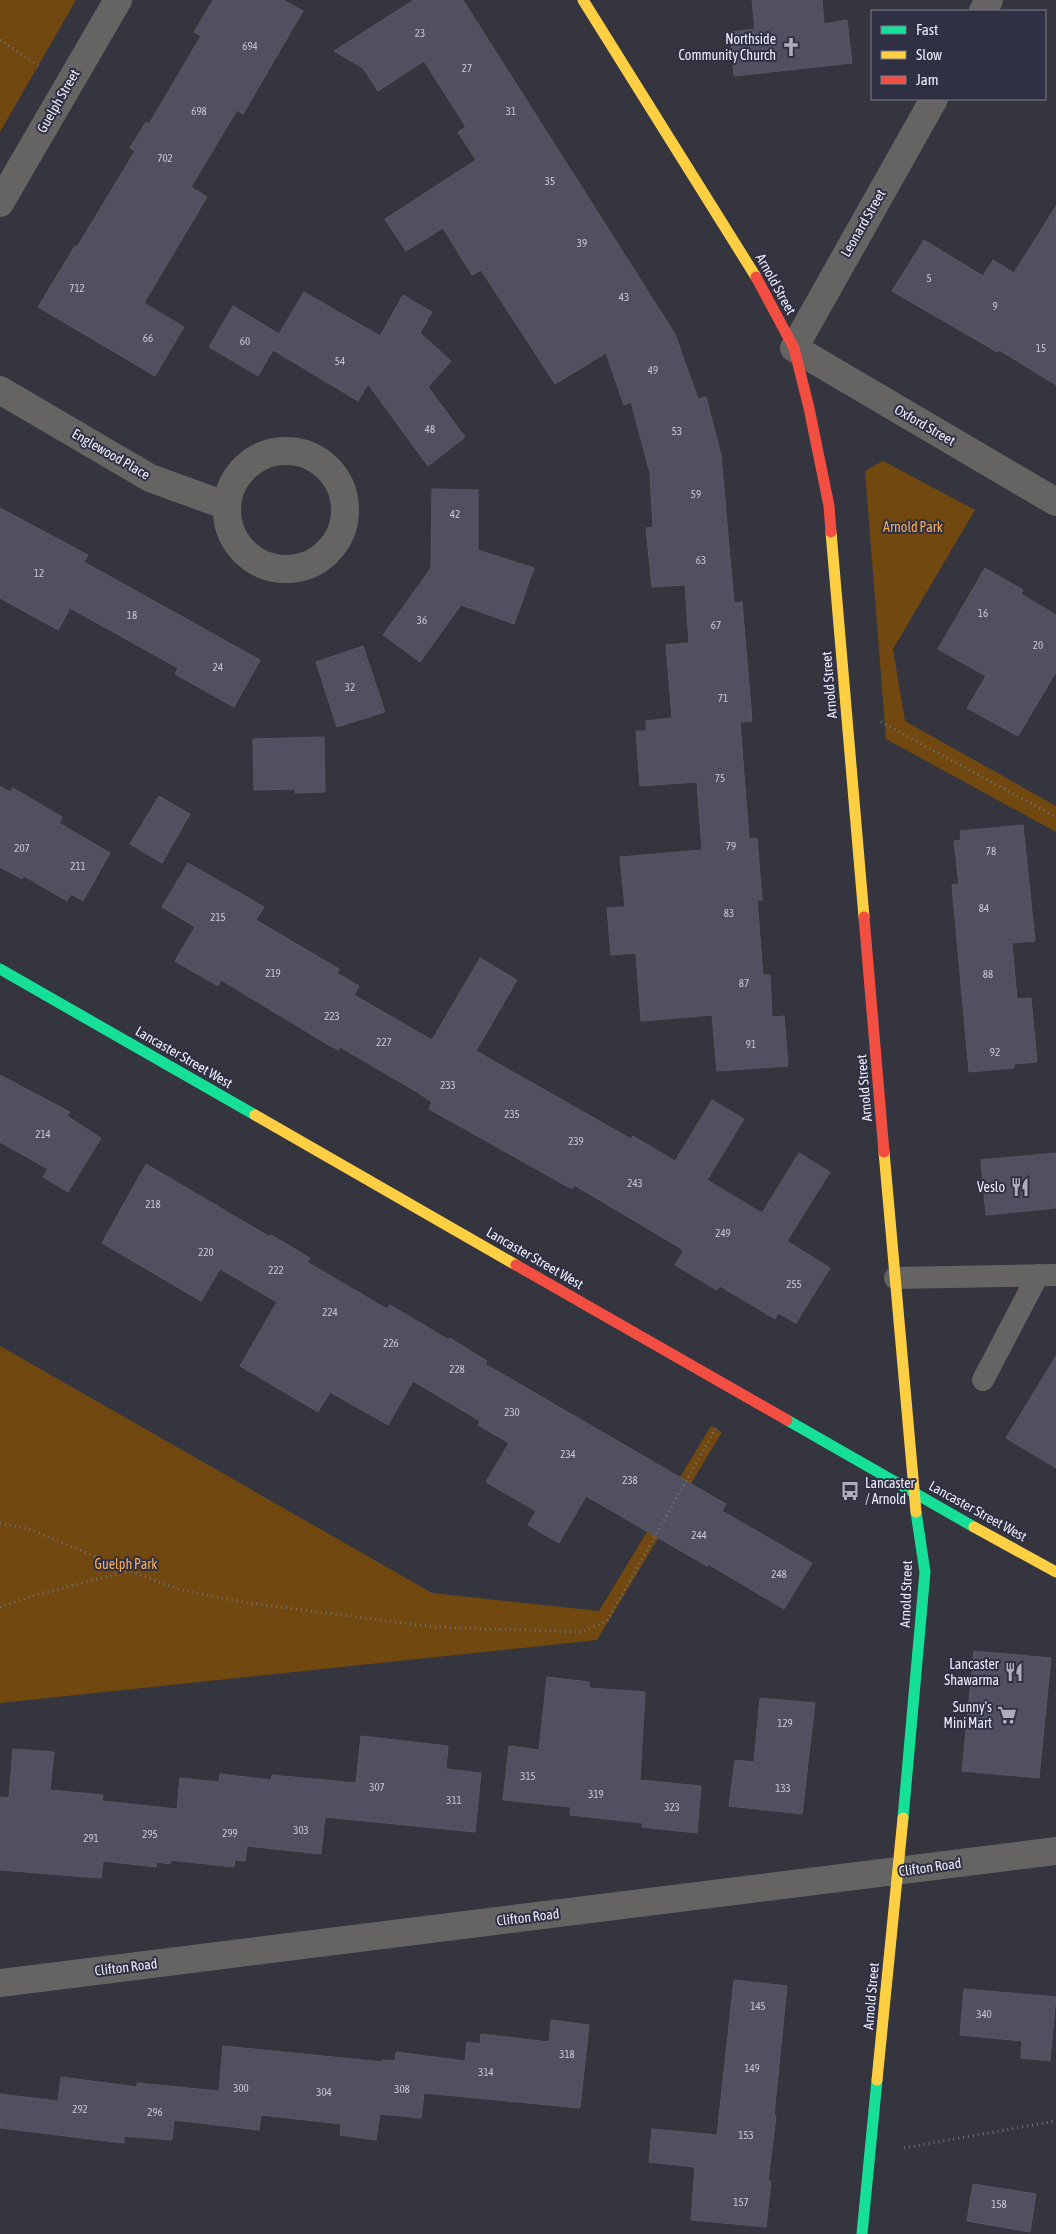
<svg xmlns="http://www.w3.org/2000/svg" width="1056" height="2234" font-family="'Asap Condensed',sans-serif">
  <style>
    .green { fill: #704810 }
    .building { fill: #505061; stroke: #585861 }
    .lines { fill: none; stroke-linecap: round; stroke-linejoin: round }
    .path { stroke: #757375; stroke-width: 3; stroke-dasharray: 1 4; stroke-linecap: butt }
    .lane { stroke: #666463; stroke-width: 22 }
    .street { stroke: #666463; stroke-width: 28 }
    .fast { stroke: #16e098; stroke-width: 11 }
    .slow { stroke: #ffcf43; stroke-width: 11 }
    .jam { stroke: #f24e42; stroke-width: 11 }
    .labels { text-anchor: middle; stroke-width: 4; stroke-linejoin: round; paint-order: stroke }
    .number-label { font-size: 11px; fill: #c6c6d4 }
    .poi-label { font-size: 14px; fill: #ededfa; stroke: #303044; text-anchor: end }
    .street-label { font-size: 14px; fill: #ededfa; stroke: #303044 }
    .park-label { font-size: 14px; fill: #f7ae57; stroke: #303044 }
  </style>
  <rect width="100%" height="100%" fill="#35353f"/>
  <!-- green -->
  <path class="green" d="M0 0H76L0 132Z
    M883 461 975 510 893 649 905 721 1056 806V832L886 739 865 471Z
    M0 1346 432 1593 599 1611 711 1426 722 1432 597 1640 0 1703Z"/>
  <!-- building -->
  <path class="building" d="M213 0H283L303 11 243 114 237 110 191 187 207 197 144 303 184 327 155 376 38 307 75 246 77 247 135 151 130 148 146 122 149 124 201 36 194 32Z
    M414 0H463L675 334 698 399 706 397 721 455 734 603 742 602 752 721 740 722 749 839 757 838 762 900H757L763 975H770L772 1017 784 1016 788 1066 717 1071 712 1015 641 1021 636 953 611 955 607 908 625 907 620 857 702 850 697 782 640 786 636 731H646V721L672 718 666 645 689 643 685 585 652 587 646 528 653 527 650 473 631 402 624 405 606 353 555 384 481 270 472 275 443 228 406 251 385 219 476 160 458 132 466 127 424 61 378 91 363 68 334 51Z
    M752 0H822L824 24 847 20 852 63 734 76 730 32 755 29Z
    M1056 206V385L999 350 997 352 892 291 924 240 983 276 993 260 1014 273Z
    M304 292 380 336 403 295 432 312 420 333 451 361 428 387 465 437 428 466 368 384 358 401 273 350 258 376 209 347 233 306 279 334Z
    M432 489 478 490V550L534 568 514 624 461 605 420 662 383 635 431 568Z
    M0 508 88 555 84 562 260 660 234 707 175 674 178 668 70 608 58 630 0 598Z
    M985 568 1023 590 1021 594 1056 615V672L1018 736 967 708 986 676 938 649Z
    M363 646 385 712 337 727 316 662Z
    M324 737 325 792 295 793V789L254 790 253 739Z
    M0 786 10 792 13 788 62 817 59 823 110 853 83 901 71 894 67 901 24 876 22 879 0 867Z
    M159 796 190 814 162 863 130 844Z
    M1023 825 1035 941 1012 943 1017 999 1031 998 1037 1062 1014 1064V1068L969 1072 952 885 959 884 954 841 961 840 960 831Z
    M188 863 264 907 256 920 339 969 337 973 359 986 354 995 432 1040 480 958 517 980 476 1051 631 1139 633 1136 675 1161 712 1100 744 1119 707 1180 762 1213 799 1153 830 1172 787 1241 830 1268 796 1323 778 1313 775 1319 720 1286 717 1290 675 1265 683 1252 682 1249 574 1185 572 1189 429 1109 432 1102 417 1092 340 1047 338 1050 327 1044 221 980 218 986 175 961 195 927 162 907Z
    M0 1075 70 1112 67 1116 101 1138 68 1192 43 1177 48 1169 0 1142Z
    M1056 1153V1208L986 1215 981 1160Z
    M146 1164 270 1237 271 1235 310 1258 307 1262 387 1309 390 1305 449 1340 450 1338 487 1361 485 1364 726 1504 722 1511 812 1563 784 1609 708 1564 707 1566 586 1496 559 1543 528 1525 536 1511 486 1482 509 1443 478 1425 480 1421 413 1381 388 1425 330 1392 318 1412 240 1366 277 1302 220 1269 201 1301 102 1243Z
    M1056 1356V1468L1006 1438Z
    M974 1651 1051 1658 1039 1778 962 1771Z
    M547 1677 589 1682V1688L645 1692 640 1780 701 1786 697 1833 642 1827 643 1823 570 1815 571 1807 503 1800 509 1746 539 1750Z
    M760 1698 815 1703 802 1814 729 1806 735 1760 754 1762Z
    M361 1736 448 1746 446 1769 481 1773 475 1832 325 1817 321 1854 247 1846 245 1861 235 1860 234 1867 170 1860V1864L157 1862 156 1867 103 1861 101 1878 0 1870V1797L9 1798 13 1749 54 1752 50 1790 103 1795 102 1801 177 1809 180 1778 219 1782 220 1774 271 1780 272 1775 356 1783Z
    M734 1980 787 1986 774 2115 776 2116 768 2181H771L766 2227 691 2220 695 2167 649 2162 652 2129 717 2135Z
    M964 1989 1056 1997 1050 2061 1021 2058 1022 2041 960 2035Z
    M551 2020 589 2025 580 2108 424 2093 421 2118 380 2114 376 2140 340 2135 341 2124 261 2115 259 2130 174 2120 172 2140 124 2136V2143L0 2128V2094L58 2101 61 2077 137 2087V2083L219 2091 223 2046 383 2062V2060L395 2061 396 2052 465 2061 467 2042 480 2044 481 2034 549 2042Z
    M973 2184 1036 2194 1030 2232 967 2221Z"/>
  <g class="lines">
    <!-- path -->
    <path class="path" d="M0 40 41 67
      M881 722 1056 817
      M0 1523 29 1529 130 1571 178 1589 242 1602 435 1627 582 1632 607 1621 716 1428
      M0 1607 36 1595 129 1571
      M904 2148 1056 2121"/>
    <!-- lane -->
    <path class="lane" d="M895 1278 1056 1275
      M983 1380 1038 1275"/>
    <!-- street -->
    <path class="street" d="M983 11 989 0
      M934 99 794 348 1056 502
      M0 203 118 0
      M0 390 150 478 227 506
      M227 510a59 59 0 1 1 118 0a59 59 0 1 1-118 0Z
      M0 1983 1056 1851"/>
    <!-- fast -->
    <path class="fast" d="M0 969 255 1115
      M787 1420 974 1527
      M903 1818 925 1572 916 1512
      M862 2234 877 2080"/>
    <!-- slow -->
    <path class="slow" d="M583 0 756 277
      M831 532 864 917
      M255 1115 516 1265
      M884 1152 916 1512
      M974 1527 1056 1572
      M877 2080 903 1818"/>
    <!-- jam -->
    <path class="jam" d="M756 277 794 348 809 408 829 506 831 532
      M864 917 884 1152
      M516 1265 787 1420"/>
  </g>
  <!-- icons -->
  <defs>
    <g id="church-bare" transform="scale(1.5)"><path d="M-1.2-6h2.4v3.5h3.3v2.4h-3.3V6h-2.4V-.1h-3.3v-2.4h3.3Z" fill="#adadb9" stroke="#303044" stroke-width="2.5" paint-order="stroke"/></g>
    <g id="restaurant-bare" transform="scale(1.5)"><path d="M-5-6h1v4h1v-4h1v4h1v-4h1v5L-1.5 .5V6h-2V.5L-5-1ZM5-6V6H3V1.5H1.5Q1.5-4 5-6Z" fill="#adadb9" stroke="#303044" stroke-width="2.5" paint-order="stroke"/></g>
    <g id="bus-bare" transform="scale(1.5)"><path d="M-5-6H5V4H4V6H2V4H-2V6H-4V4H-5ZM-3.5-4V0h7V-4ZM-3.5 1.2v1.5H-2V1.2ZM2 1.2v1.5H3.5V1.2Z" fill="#adadb9" stroke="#303044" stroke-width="2.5" paint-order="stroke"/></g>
    <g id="supermarket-bare" transform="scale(1.5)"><path d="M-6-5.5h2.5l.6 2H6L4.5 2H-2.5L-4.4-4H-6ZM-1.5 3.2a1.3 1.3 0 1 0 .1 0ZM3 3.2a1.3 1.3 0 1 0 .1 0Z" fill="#adadb9" stroke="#303044" stroke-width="2.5" paint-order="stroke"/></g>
  </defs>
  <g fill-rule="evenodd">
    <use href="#church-bare" x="791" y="47"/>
    <use href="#restaurant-bare" x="1020" y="1187"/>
    <use href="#bus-bare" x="850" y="1491"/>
    <use href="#restaurant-bare" x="1014" y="1672"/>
    <use href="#supermarket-bare" x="1007" y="1715"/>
  </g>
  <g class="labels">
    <!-- number labels -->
    <g class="number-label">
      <text x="420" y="37">23</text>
      <text x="250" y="50">694</text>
      <text x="467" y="72">27</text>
      <text x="199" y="115">698</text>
      <text x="511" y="115">31</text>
      <text x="165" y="162">702</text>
      <text x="550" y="185">35</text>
      <text x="582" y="247">39</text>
      <text x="929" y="282">5</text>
      <text x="77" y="292">712</text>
      <text x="624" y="301">43</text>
      <text x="995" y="310">9</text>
      <text x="148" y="342">66</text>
      <text x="245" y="345">60</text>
      <text x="1041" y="352">15</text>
      <text x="340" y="365">54</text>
      <text x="653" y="374">49</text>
      <text x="430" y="433">48</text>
      <text x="677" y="435">53</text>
      <text x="696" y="498">59</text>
      <text x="455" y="518">42</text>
      <text x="701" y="564">63</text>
      <text x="39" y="577">12</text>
      <text x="983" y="617">16</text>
      <text x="132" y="619">18</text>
      <text x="422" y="624">36</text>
      <text x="716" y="629">67</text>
      <text x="1038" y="649">20</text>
      <text x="218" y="671">24</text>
      <text x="350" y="691">32</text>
      <text x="723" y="702">71</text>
      <text x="720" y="782">75</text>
      <text x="731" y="850">79</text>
      <text x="22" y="852">207</text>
      <text x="991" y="855">78</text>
      <text x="78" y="870">211</text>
      <text x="984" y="912">84</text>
      <text x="729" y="917">83</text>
      <text x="218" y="921">215</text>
      <text x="273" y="977">219</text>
      <text x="988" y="978">88</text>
      <text x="744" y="987">87</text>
      <text x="332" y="1020">223</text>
      <text x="384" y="1046">227</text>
      <text x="751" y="1048">91</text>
      <text x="995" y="1056">92</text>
      <text x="448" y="1089">233</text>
      <text x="512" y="1118">235</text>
      <text x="43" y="1138">214</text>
      <text x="576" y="1145">239</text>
      <text x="635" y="1187">243</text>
      <text x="153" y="1208">218</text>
      <text x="723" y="1237">249</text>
      <text x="206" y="1256">220</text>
      <text x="276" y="1274">222</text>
      <text x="794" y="1288">255</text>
      <text x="330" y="1316">224</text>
      <text x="391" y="1347">226</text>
      <text x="457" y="1373">228</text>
      <text x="512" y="1416">230</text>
      <text x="568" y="1458">234</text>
      <text x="630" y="1484">238</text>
      <text x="699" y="1539">244</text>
      <text x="779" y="1578">248</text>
      <text x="785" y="1727">129</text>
      <text x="528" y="1780">315</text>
      <text x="377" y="1791">307</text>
      <text x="783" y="1792">133</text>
      <text x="596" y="1798">319</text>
      <text x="454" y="1804">311</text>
      <text x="672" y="1811">323</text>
      <text x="301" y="1834">303</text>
      <text x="230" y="1837">299</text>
      <text x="150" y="1838">295</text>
      <text x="91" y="1842">291</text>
      <text x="758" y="2010">145</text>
      <text x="984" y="2018">340</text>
      <text x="567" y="2058">318</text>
      <text x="752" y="2072">149</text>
      <text x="486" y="2076">314</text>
      <text x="241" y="2092">300</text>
      <text x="402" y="2093">308</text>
      <text x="324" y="2096">304</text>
      <text x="80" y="2113">292</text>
      <text x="155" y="2116">296</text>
      <text x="746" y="2139">153</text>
      <text x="741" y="2206">157</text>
      <text x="999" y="2208">158</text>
    </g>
    <!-- poi labels -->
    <g class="poi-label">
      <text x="776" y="44">Northside<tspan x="776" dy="16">Community Church</tspan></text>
      <text x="1005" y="1192">Veslo</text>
      <text x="865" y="1488" text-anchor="start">Lancaster<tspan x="865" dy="16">/ Arnold</tspan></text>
      <text x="999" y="1669">Lancaster<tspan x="999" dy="16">Shawarma</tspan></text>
      <text x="992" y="1712">Sunny's<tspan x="992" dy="16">Mini Mart</tspan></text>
    </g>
    <!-- street labels -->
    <g class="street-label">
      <text transform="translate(58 101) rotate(-60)" y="5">Guelph Street</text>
      <text transform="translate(863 223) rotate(-60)" y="5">Leonard Street</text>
      <text transform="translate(776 284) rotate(61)" y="5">Arnold Street</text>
      <text transform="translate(925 425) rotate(30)" y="5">Oxford Street</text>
      <text transform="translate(111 454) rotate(30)" y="5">Englewood Place</text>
      <text transform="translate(829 685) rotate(-95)" y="5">Arnold Street</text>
      <text transform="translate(184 1057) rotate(30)" y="5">Lancaster Street West</text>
      <text transform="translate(864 1088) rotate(-95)" y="5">Arnold Street</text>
      <text transform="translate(535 1258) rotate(30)" y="5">Lancaster Street West</text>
      <text transform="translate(978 1511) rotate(29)" y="5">Lancaster Street West</text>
      <text transform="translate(906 1594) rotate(-88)" y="5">Arnold Street</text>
      <text transform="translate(930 1867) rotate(-8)" y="5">Clifton Road</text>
      <text transform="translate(528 1917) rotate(-7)" y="5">Clifton Road</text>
      <text transform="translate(126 1967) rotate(-7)" y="5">Clifton Road</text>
      <text transform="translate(871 1996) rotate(-85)" y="5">Arnold Street</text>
    </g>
    <!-- park labels -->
    <g class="park-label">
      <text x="913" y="532">Arnold Park</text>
      <text x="126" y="1569">Guelph Park</text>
    </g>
  </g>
  <!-- legend -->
  <rect x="871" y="10" width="175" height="90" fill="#303044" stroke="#7c7c8d"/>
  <rect x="881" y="26" width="25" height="8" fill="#16e098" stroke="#7c7c8d"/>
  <text x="916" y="35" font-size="15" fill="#ededfa">Fast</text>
  <rect x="881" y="51" width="25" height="8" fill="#ffcf43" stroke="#7c7c8d"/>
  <text x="916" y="60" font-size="15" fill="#ededfa">Slow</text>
  <rect x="881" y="76" width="25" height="8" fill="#f24e42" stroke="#7c7c8d"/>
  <text x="916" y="85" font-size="15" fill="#ededfa">Jam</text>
</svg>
